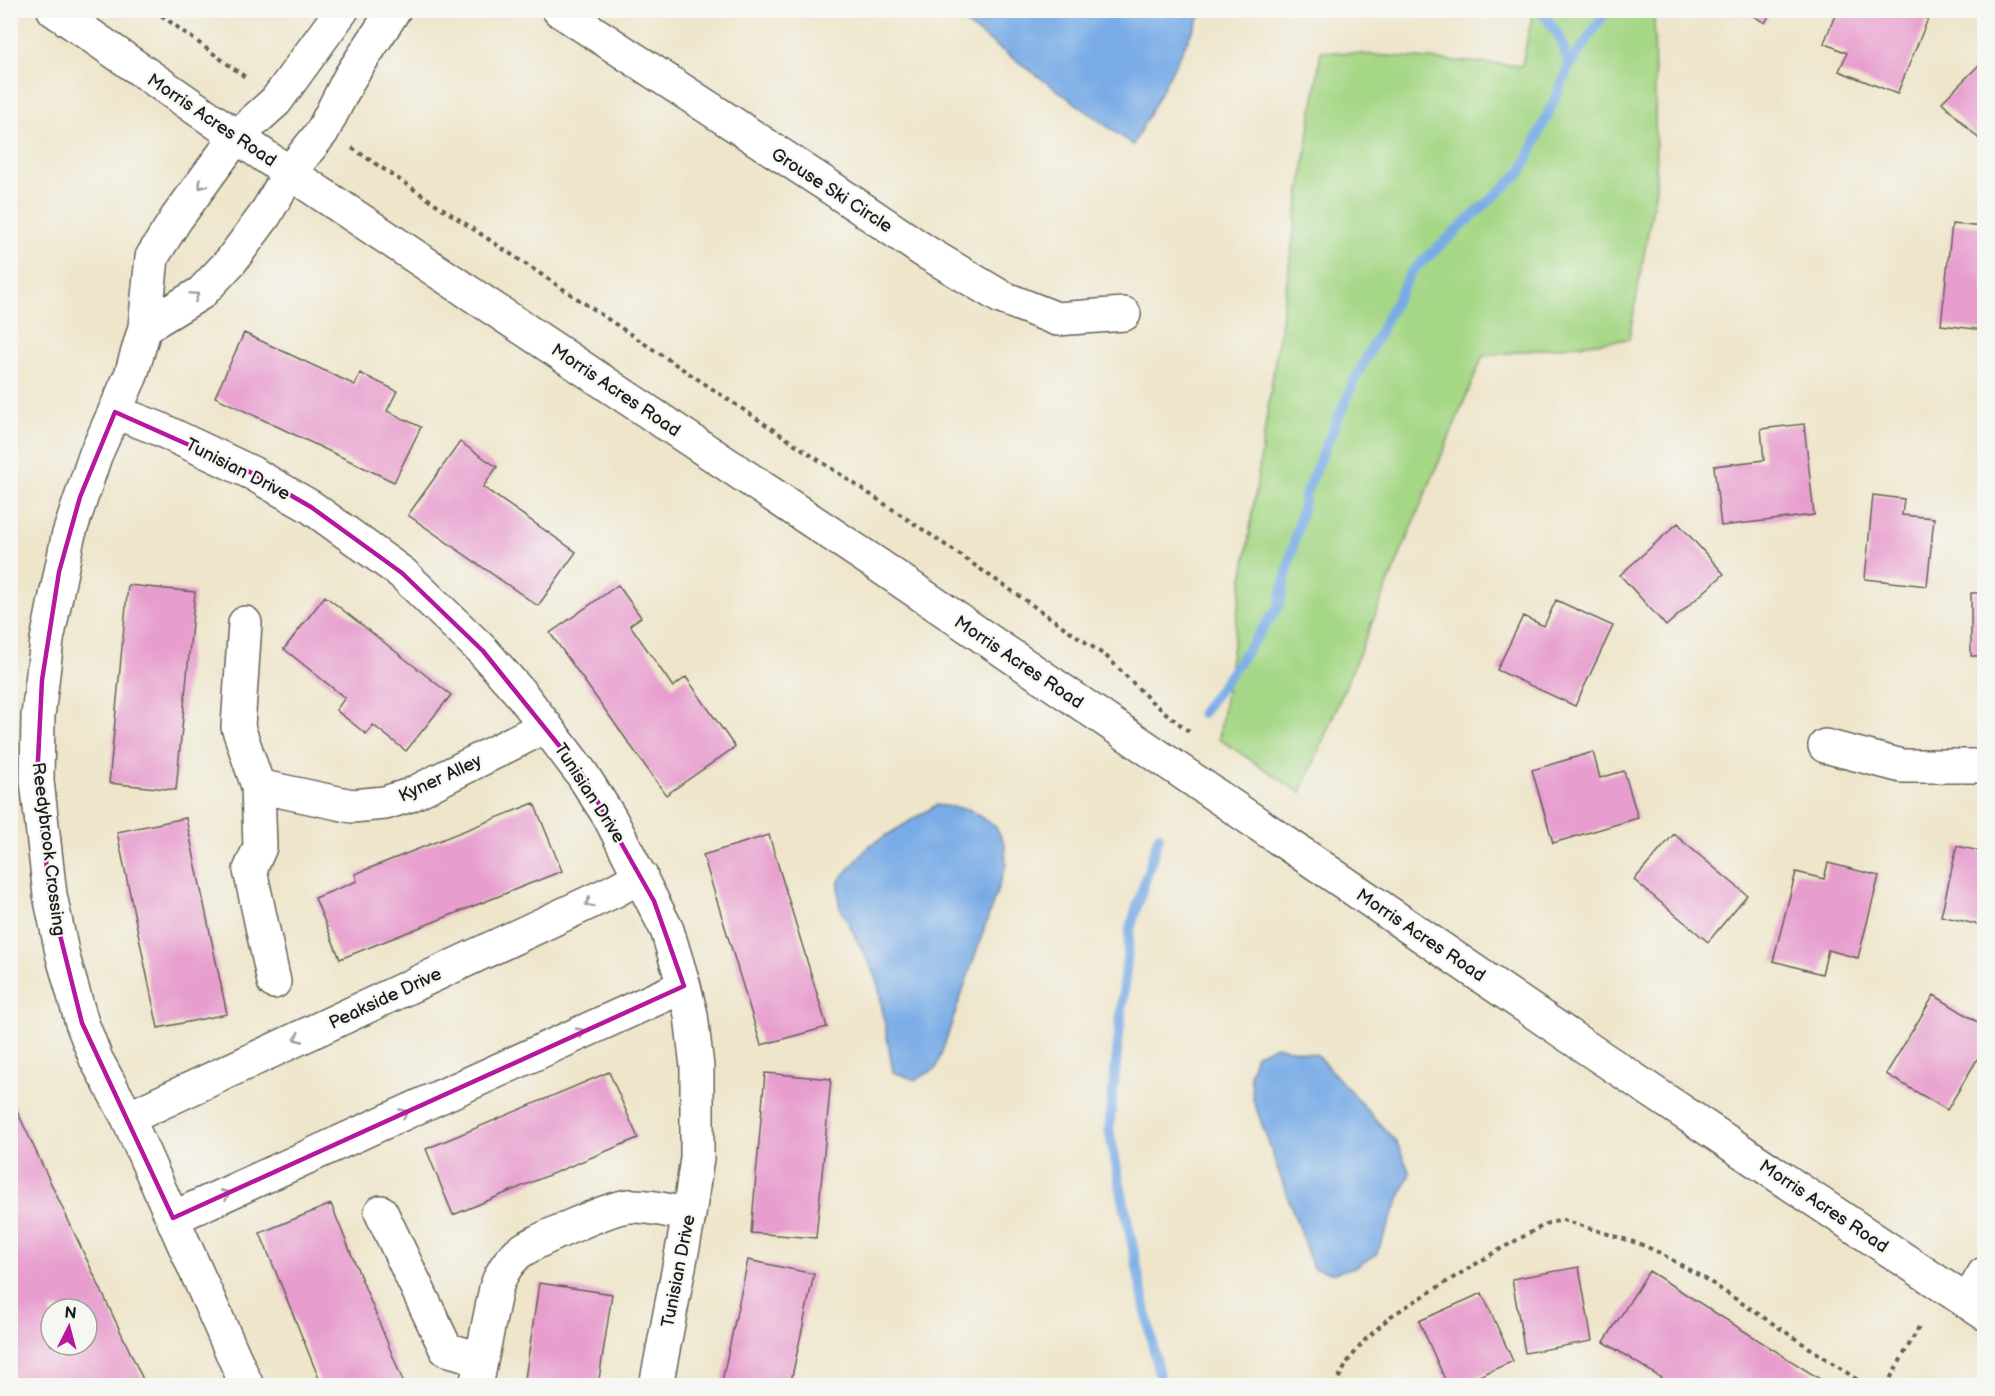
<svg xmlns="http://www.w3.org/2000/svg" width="1995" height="1396" font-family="'Balsamiq Sans',sans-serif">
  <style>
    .green { fill: #a6d786; stroke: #617a51; stroke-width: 1.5 }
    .water { fill: #79ace6; stroke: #4a6481; stroke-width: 1.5 }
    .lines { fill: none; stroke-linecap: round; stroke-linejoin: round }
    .stream { stroke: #79ace6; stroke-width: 10 }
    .building { fill: #e79dcd; fill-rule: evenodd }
    .minor-casing { stroke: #666259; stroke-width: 36 }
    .path { stroke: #666259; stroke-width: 4; stroke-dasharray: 4.5 4.5; stroke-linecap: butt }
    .minor { stroke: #fff; stroke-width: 33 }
    .oneway { stroke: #999 }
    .marked { fill: none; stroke: #b5179e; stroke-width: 4.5; stroke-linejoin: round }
    .labels { text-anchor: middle; stroke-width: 4.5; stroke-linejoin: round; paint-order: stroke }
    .street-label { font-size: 18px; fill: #1c1c1c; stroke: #f6f6f2 }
  </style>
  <rect width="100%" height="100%" fill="#f6f6f2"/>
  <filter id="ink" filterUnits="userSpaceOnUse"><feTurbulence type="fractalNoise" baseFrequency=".0167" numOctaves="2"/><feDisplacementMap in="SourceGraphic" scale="12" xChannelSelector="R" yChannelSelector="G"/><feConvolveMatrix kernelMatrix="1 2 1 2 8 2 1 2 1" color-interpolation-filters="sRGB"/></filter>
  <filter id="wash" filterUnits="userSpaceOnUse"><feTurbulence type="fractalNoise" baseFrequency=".008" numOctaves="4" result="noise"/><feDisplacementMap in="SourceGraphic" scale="24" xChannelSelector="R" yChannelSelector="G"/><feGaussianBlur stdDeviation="1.35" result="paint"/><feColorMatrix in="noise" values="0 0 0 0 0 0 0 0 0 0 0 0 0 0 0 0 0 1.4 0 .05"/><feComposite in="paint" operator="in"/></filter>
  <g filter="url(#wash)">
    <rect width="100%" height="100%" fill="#eee5ca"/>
    <!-- green -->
    <path class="green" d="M1533 11H1654L1656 188 1629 339 1483 356 1301 793 1219 739 1321 51 1522 66Z"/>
    <!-- water -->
    <path class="water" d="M948 11H1203L1133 145Z
      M936 805 968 809 995 826 1005 844 1006 865 936 1069 915 1080 893 1072 877 979 839 905V881L869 846Z
      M1276 1046 1317 1055 1397 1143 1410 1173 1376 1255 1357 1266 1335 1273 1313 1268 1253 1099 1250 1074 1256 1054Z"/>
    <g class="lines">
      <!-- stream -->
      <path class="stream" d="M1540 10 1560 37 1569 67
        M1202 713 1279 606 1306 492 1354 381 1411 272 1522 171 1569 67 1607 10
        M1159 836 1130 929 1109 1130 1161 1386"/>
    </g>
    <g id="blocks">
      <!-- building -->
      <path class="building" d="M1743 10H1772L1765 23Z
        M1837 10H1908L1928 19 1897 94 1839 71 1847 53 1824 43Z
        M1984 60V144L1942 102Z
        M1952 224 1984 227V330L1941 325Z
        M244 333 355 385 360 373 397 391 387 411 421 427 394 482 215 397Z
        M1804 424 1814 515 1721 526 1714 466 1764 460 1761 429Z
        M460 442 497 467 483 487 576 552 538 606 408 515Z
        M1873 495 1904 499 1902 515 1934 518 1927 586 1865 579Z
        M1678 523 1724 574 1666 626 1620 575Z
        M128 585 195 592 176 790 109 783Z
        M618 585 641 617 630 625 673 687 686 677 735 747 666 795 550 633Z
        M1971 593H1984V656H1971Z
        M325 596 451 695 406 751 373 725 366 734 336 710 345 698 284 649Z
        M1556 600 1613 626 1575 706 1497 670 1523 616 1544 626Z
        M1593 752 1600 778 1624 771 1638 818 1553 843 1532 770Z
        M534 803 562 871 340 959 315 898 357 881 355 874Z
        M186 818 227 1014 158 1028 117 832Z
        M1674 834 1747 895 1708 942 1634 880Z
        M769 835 827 1027 761 1045 703 855Z
        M1957 846 1984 852V926L1941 916Z
        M1828 863 1879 876 1858 958 1828 950 1822 974 1773 961 1796 872 1824 879Z
        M1934 995 1984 1026V1048L1947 1110 1886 1074Z
        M609 1072 638 1138 453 1215 426 1149Z
        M765 1073 831 1079 816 1238 751 1233Z
        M10 1096 146 1386H10ZM51 1309H87V1345H51Z
        M331 1204 405 1386H322L260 1233Z
        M748 1260 814 1274 790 1386H721Z
        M1579 1267 1592 1341 1525 1353 1512 1279Z
        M1649 1271 1831 1386H1674L1604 1342Z
        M539 1283 612 1294 598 1386H524Z
        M1482 1293 1513 1361 1457 1386H1448L1419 1321Z"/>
    </g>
  </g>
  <g filter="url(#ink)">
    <use href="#blocks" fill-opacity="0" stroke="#666259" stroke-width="1.5"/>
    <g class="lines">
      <!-- minor casing -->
      <g class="minor-casing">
        <path id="minor" d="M54 10 269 159 878 565 1578 1042 1984 1313
          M559 10 830 187 924 251 1001 297 1057 319 1124 314
          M145 327 201 293 231 261 265 215 290 172 322 132 350 77 394 10
          M115 412 157 428 252 473 311 507 402 573 483 651 522 695 582 774 610 818 667 930 684 986 691 1015 697 1067V1158L689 1215 656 1386
          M245 623 238 727 258 786 260 847 250 870 274 982
          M1825 746 1902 766H1984
          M258 786 352 806 385 803 410 795 546 726
          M128 1118 614 891 641 876
          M381 1212 446 1349 481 1359
          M173 1218 684 986
          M1968 1301 1984 1274
          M247 1386 128 1118 96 1059 82 1023 63 957 50 895 37 781 38 716 47 640 68 537 95 456 131 375 145 327 152 257 176 219 236 137 276 101 342 10
          M476 1386 496 1288C500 1275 508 1262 518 1253 533 1242 611 1207 629 1206 649 1205 669 1211 689 1215"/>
      </g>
      <!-- path -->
      <path class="path" d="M154 10 248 79
        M352 148 934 537 1107 657 1152 702 1191 733
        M1334 1386 1349 1360 1365 1340 1391 1316 1497 1251 1548 1223 1563 1220 1640 1244 1658 1252 1707 1280 1867 1386
        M1886 1386 1919 1327"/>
      <!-- minor -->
      <use href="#minor" class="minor"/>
    </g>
    <!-- one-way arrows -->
    <defs><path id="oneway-chevron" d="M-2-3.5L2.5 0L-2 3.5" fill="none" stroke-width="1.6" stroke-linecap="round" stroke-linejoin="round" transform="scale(1.5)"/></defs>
    <g class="oneway">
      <use href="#oneway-chevron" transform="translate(202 185) rotate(127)"/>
      <use href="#oneway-chevron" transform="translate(195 296) rotate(-34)"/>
      <use href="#oneway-chevron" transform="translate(589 903) rotate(155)"/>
      <use href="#oneway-chevron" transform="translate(581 1032) rotate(-25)"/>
      <use href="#oneway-chevron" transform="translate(298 1038) rotate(155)"/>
      <use href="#oneway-chevron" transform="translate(404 1113) rotate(-25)"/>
      <use href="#oneway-chevron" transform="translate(226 1194) rotate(-25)"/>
    </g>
  </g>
  <!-- marked area -->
  <path class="marked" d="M115 412 252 473 311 507 402 573 483 651 582 774 654 901 684 986 173 1218 82 1023 50 895 37 781 42 680 59 572 80 497Z"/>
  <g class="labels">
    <!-- street labels -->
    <g class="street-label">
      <text transform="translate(212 120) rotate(34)" y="6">Morris Acres Road</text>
      <text transform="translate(832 190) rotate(33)" y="6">Grouse Ski Circle</text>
      <text transform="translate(616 390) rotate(34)" y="6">Morris Acres Road</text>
      <text transform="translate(238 469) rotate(27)" y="6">Tunisian Drive</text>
      <text transform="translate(1019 662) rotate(34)" y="6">Morris Acres Road</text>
      <text transform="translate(440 778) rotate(-25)" y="6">Kyner Alley</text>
      <text transform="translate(590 793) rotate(57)" y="6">Tunisian Drive</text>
      <text transform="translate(49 849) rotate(83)" y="6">Reedybrook Crossing</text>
      <text transform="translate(1421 935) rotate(34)" y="6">Morris Acres Road</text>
      <text transform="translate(385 998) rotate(-25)" y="6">Peakside Drive</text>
      <text transform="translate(1824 1206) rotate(34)" y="6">Morris Acres Road</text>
      <text transform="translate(678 1271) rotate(-79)" y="6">Tunisian Drive</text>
    </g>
  </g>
  <!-- margin -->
  <rect width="1995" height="1396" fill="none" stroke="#f6f6f2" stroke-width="36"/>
  <!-- north arrow -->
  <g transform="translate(69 1327) rotate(6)"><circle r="28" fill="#f6f6f2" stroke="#9f9f9c" stroke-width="1.5"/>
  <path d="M0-4.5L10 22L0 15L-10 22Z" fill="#b5179e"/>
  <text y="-9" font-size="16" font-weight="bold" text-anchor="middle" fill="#1c1c1c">N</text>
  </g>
</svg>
